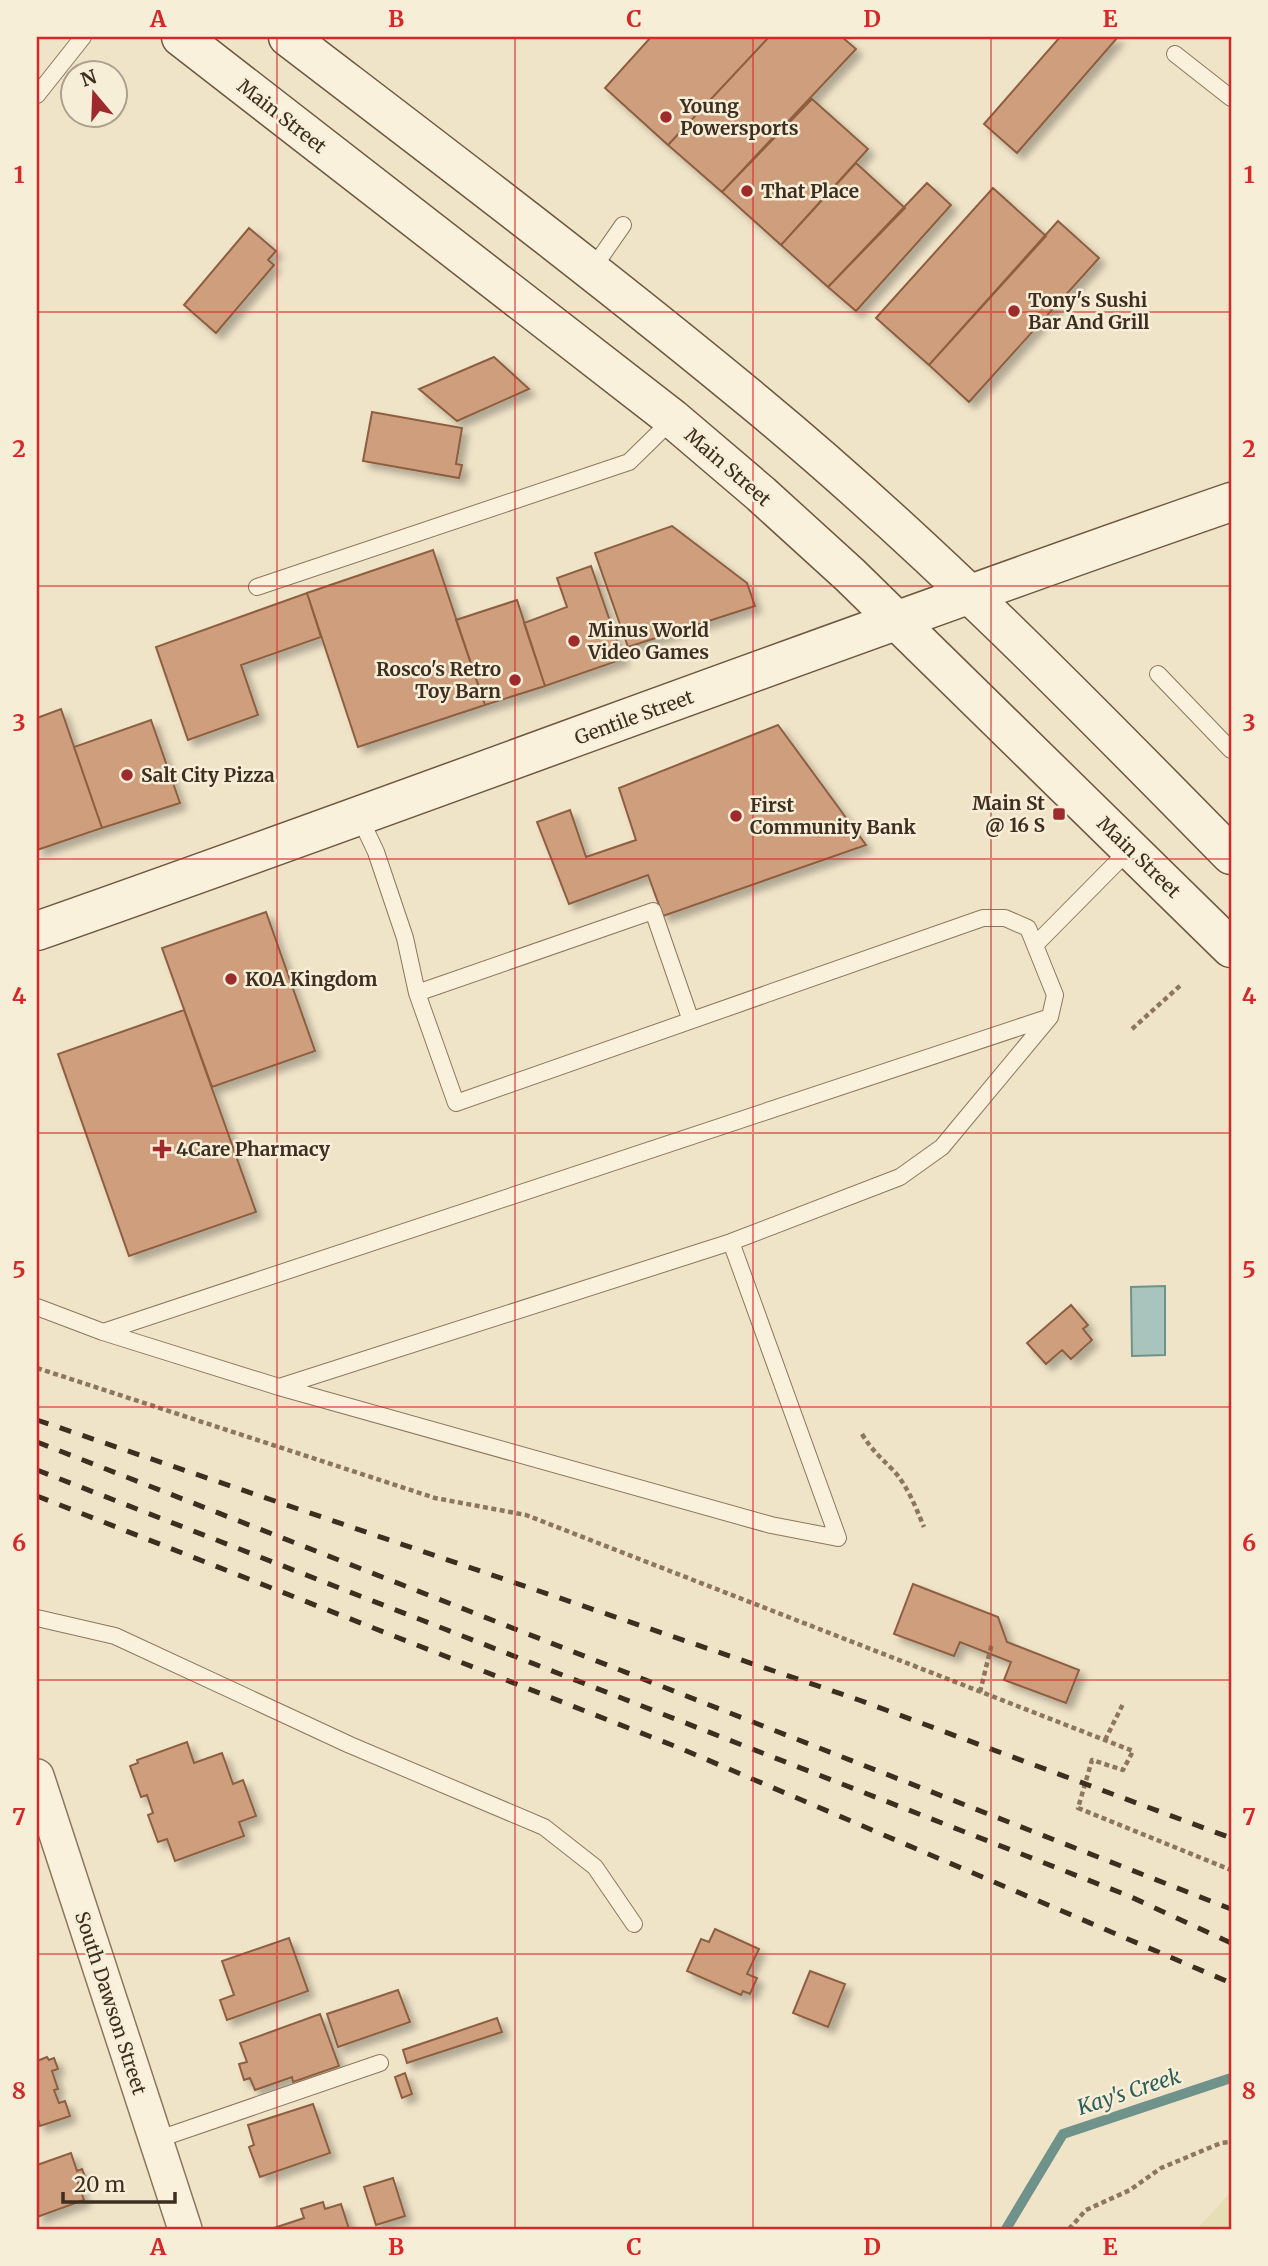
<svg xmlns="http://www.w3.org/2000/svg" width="1268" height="2266" font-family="Merriweather,serif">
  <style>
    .farmland { fill: #e6deb5 }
    .water { fill: #a9c4bc; stroke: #6f938a; stroke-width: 2 }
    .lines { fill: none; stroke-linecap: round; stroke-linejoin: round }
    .stream { stroke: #6f938a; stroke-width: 10 }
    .building { fill: #cf9f7d; stroke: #8d5f41; stroke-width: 2; filter: url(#shadow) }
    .lane-casing { stroke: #8d765c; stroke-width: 18 }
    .street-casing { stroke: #8d765c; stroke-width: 36 }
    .secondary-casing { stroke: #6f573f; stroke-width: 41 }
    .path { stroke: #8d765c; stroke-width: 4.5; stroke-dasharray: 5 3.5; stroke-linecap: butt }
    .lane { stroke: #faf1dc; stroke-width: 16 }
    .street { stroke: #faf1dc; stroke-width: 33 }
    .secondary { stroke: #faf1dc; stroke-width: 38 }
    .rail { stroke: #3d2e20; stroke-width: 5; stroke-dasharray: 12 12; stroke-linecap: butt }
    .grid { fill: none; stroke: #d62828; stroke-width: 2; stroke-opacity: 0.55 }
    .poi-dot { fill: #9e2a2b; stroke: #f7eed8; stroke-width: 2.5 }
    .labels { text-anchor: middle; stroke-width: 5; stroke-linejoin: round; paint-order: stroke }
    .poi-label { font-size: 19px; font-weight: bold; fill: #3d2e20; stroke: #f7eed8; text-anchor: start }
    .street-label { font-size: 19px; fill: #3d2e20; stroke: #f7eed8 }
    .water-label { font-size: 21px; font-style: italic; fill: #2f5d5a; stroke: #f7eed8 }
    .neatline { fill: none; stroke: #d62828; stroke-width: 2.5 }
    .grid-label { font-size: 23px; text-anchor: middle; font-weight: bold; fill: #d62828 }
  </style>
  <defs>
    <filter id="shadow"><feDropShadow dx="6" dy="6" stdDeviation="3.5" flood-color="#0004"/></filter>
  </defs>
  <rect width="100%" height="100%" fill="#f0e4c8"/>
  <!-- farmland -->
  <path class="farmland" d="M1231 2192V2229H1197Z"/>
  <!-- water -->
  <path class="water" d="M1165 1286V1355L1132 1356 1131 1287Z"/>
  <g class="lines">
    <!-- stream -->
    <path class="stream" d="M1006 2229 1063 2134 1231 2078"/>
  </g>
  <!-- building -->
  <path class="building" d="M651 37H769L668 145 605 88Z
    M769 37H842L856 49 722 192 668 145Z
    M1060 37H1118L1017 153 984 124Z
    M812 99 868 149 781 245 722 192Z
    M856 163 905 208 828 287 781 245Z
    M927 183 951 205 856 311 828 287Z
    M993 188 1046 236 929 365 876 318Z
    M1058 221 1099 258 969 402 929 365Z
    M249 228 276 251 268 260 274 265 216 333 184 305Z
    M494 357 529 389 457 421 419 389Z
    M372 412 462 428 456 464 462 465 459 478 363 461Z
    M672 526 747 583 755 606 628 647 595 553Z
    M433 550 485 705 358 747 307 593Z
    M591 566 623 659 545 686 524 623 567 607 557 578Z
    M307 593 321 637 241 665 258 715 188 740 156 647Z
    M517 600 545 686 485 705 456 620Z
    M61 709 102 828 37 850V718Z
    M151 720 180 803 102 828 74 747Z
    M778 725 866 845 663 916 648 875 569 904 537 822 570 810 586 857 636 840 619 788Z
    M266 912 315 1051 212 1087 162 948Z
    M184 1010 256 1212 129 1256 58 1054Z
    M1071 1305 1088 1325 1083 1329 1092 1340 1071 1359 1062 1350 1046 1364 1027 1343Z
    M913 1584 998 1617 1007 1642 1079 1670 1066 1703 1004 1680 1011 1662 960 1642 954 1656 894 1634Z
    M187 1742 194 1763 222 1753 233 1784 243 1780 256 1816 239 1822 244 1836 175 1861 167 1839 158 1842 148 1815 153 1813 147 1795 141 1797 130 1766 138 1763 137 1760Z
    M715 1929 759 1949 747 1974 757 1978 750 1994 743 1991 741 1995 687 1971 701 1939 709 1942Z
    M289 1938 308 1991 227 2020 220 2000 234 1995 222 1961Z
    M810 1971 845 1984 828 2027 793 2013Z
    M398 1990 410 2022 338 2047 327 2014Z
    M320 2014 339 2066 293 2082 292 2077 255 2090 250 2078 244 2080 239 2064 247 2062 240 2043Z
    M497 2018 502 2032 407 2063 403 2050Z
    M47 2057 49 2060 54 2058 58 2069 52 2071 58 2089 54 2090 59 2103 65 2101 70 2116 40 2126 37 2116V2061Z
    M405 2073 412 2094 402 2098 395 2077Z
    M313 2104 330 2153 260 2177 249 2147 254 2145 248 2125Z
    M71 2153 77 2171 82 2169 86 2179 78 2183 84 2200 37 2217V2165Z
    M393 2178 405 2216 376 2225 364 2187Z
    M323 2202 325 2209 341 2204 349 2229H271L304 2218 301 2209Z"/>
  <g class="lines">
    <!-- lane casing -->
    <g class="lane-casing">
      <path id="lane" d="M1175 54 1231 98
        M37 95 83 37
        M591 271 623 225
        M257 587 629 462 673 419
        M1158 674 1231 750
        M1036 944 1130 849
        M417 993 653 911 690 1018
        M37 1307 103 1332 279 1387 771 1525 838 1538 731 1242
        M103 1332 1050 1017
        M279 1387 731 1242 900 1177 942 1147 1050 1017 1055 995 1028 928 1005 918H983L456 1103 417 993 405 938 376 852 360 818
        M37 1618 115 1636 350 1745 544 1827 595 1867 634 1924
        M156 2140 380 2063"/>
    </g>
    <!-- street casing -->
    <g class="street-casing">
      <path id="street" d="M37 1776 185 2229"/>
    </g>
    <!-- secondary casing -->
    <g class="secondary-casing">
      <path id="secondary" d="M181 37 673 419 761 494 850 575 1231 948
        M288 37C446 158 605 278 758 405 926 544 1079 700 1231 855
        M37 931C436 791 832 640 1231 502"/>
    </g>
    <!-- path -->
    <path class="path" d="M1132 1029 1182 984
      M37 1368 435 1498 526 1515 1133 1751 1123 1770 1092 1760 1078 1808 1231 1870
      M862 1434C871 1449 879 1456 891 1468 907 1484 915 1506 924 1527
      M980 1692 992 1643
      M1105 1740 1124 1702
      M1069 2229 1086 2210 1130 2190 1161 2168 1221 2143 1231 2142"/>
    <!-- lane -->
    <use href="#lane" class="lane"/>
    <!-- street -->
    <use href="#street" class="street"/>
    <!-- secondary -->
    <use href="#secondary" class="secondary"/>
    <!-- rail -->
    <path class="rail" d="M37 1420 859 1700 1231 1838
      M37 1442 1231 1909
      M37 1470 1129 1896 1231 1943
      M37 1496 682 1749 1231 1983"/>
  </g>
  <!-- grid -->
  <path class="grid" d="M277 37V2229M515 37V2229M753 37V2229M991 37V2229M37 312H1231M37 586H1231M37 859H1231M37 1133H1231M37 1407H1231M37 1680H1231M37 1954H1231"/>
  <!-- markers -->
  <g class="poi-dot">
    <circle cx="666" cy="117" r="7"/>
    <circle cx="747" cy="191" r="7"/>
    <circle cx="1014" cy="311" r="7"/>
    <circle cx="574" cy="641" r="7"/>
    <circle cx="515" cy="680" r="7"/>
    <circle cx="127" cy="775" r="7"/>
    <rect x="1052" y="807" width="14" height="14" rx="3.5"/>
    <circle cx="736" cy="816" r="7"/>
    <circle cx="231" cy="979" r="7"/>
    <path d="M158.5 1138.5h7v7h7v7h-7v7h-7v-7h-7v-7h7z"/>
  </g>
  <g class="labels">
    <!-- poi labels -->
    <g class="poi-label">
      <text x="680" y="113">Young<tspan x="680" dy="22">Powersports</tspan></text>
      <text x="761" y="198">That Place</text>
      <text x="1028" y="307">Tony's Sushi<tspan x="1028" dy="22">Bar And Grill</tspan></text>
      <text x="588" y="637">Minus World<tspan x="588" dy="22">Video Games</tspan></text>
      <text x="501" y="676" text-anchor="end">Rosco's Retro<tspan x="501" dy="22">Toy Barn</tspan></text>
      <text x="141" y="782">Salt City Pizza</text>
      <text x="1045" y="810" text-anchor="end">Main St<tspan x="1045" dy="22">@ 16 S</tspan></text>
      <text x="750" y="812">First<tspan x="750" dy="22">Community Bank</tspan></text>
      <text x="245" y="986">KOA Kingdom</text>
      <text x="176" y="1156">4Care Pharmacy</text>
    </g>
    <!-- street labels -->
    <g class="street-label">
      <text transform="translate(282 116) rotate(38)" y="7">Main Street</text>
      <text transform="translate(728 467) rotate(41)" y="7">Main Street</text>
      <text transform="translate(634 717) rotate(-20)" y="7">Gentile Street</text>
      <text transform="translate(1139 857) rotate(44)" y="7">Main Street</text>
      <text transform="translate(111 2003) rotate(72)" y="7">South Dawson Street</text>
    </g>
    <!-- water labels -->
    <g class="water-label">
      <text transform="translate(1129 2092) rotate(-18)" y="7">Kay's Creek</text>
    </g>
  </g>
  <!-- border -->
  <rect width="1268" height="2266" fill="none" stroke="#f7eed8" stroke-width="77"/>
  <!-- north arrow -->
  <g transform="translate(94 94) rotate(341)"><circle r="33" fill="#f7eed8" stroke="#ada18e" stroke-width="2"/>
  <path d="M0-5L12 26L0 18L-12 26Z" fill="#9e2a2b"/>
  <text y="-10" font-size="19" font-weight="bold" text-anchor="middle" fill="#3d2e20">N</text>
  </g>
  <!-- scale -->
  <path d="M63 2192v10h112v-10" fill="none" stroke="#3d2e20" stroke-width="3.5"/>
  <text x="74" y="2192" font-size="21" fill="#3d2e20" stroke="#f7eed8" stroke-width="5" paint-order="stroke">20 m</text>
  <rect x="38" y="38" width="1192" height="2190" class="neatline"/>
  <g class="grid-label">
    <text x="158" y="27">A</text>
    <text x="396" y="27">B</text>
    <text x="634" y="27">C</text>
    <text x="872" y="27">D</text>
    <text x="1110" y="27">E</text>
    <text x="19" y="183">1</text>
    <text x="1249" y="183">1</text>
    <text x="19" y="457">2</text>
    <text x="1249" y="457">2</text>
    <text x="19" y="731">3</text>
    <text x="1249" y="731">3</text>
    <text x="19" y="1004">4</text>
    <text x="1249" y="1004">4</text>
    <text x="19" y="1278">5</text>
    <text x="1249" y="1278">5</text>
    <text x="19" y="1551">6</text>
    <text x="1249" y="1551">6</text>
    <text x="19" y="1825">7</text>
    <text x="1249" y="1825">7</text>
    <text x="19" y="2099">8</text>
    <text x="1249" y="2099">8</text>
    <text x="158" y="2255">A</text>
    <text x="396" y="2255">B</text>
    <text x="634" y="2255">C</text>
    <text x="872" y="2255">D</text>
    <text x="1110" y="2255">E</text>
  </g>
</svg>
